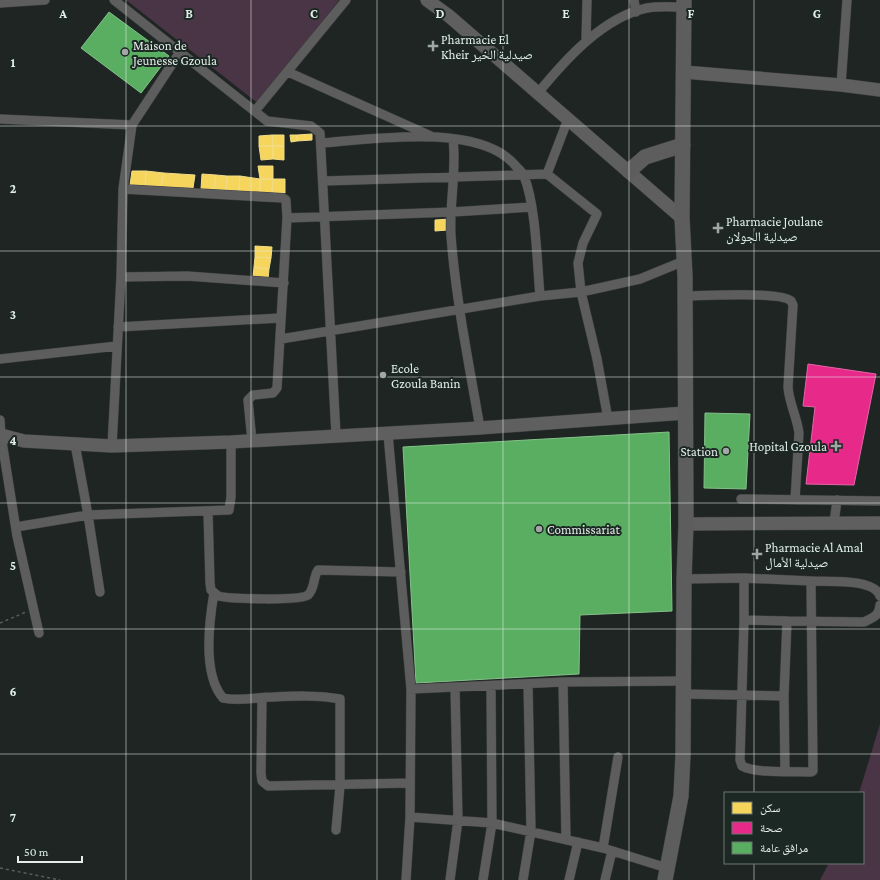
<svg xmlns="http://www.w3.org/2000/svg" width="880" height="880" font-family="'Crimson Pro','Noto Naskh Arabic',serif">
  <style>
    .green { fill: #493546 }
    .homes { fill: #f6d55c; stroke: #f1dc87 }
    .health { fill: #e7298a; stroke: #e664a7 }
    .public { fill: #5aae61; stroke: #84c18a }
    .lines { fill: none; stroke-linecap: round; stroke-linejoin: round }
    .street-casing { stroke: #3c403e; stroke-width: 10 }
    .secondary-casing { stroke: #3c403e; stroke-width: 14 }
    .primary-casing { stroke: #3c403e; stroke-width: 16 }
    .path { stroke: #5b5c5c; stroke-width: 1.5; stroke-dasharray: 3 3; stroke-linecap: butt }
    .street { stroke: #5d5d5e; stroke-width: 9 }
    .secondary { stroke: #605f5f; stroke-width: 13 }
    .primary { stroke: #5d5d5e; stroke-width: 15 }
    .grid { fill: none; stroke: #e5edea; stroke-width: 1; stroke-opacity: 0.55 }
    .poi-dot { fill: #a0a7a4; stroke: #1c2823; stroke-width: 1.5 }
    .labels { text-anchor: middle; stroke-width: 4; stroke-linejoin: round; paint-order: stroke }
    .poi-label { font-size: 13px; fill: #e5edea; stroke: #1c2823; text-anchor: start }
    .grid-label { font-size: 13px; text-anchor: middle; font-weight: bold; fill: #e5edea; stroke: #1c2823; stroke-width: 4; stroke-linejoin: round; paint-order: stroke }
  </style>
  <rect width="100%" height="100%" fill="#1f2522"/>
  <!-- green -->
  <path class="green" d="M126 0H339L259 104Z
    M880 724V880H820L829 863H863V793H859Z"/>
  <!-- homes -->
  <path class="homes" d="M312 134V140L297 141V135Z
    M272 135 273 146H259V136Z
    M272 135H284V146H273Z
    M290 135H297V141L291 142Z
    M259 146H273V159L261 160Z
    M273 146H284V160L273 159Z
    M258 166H273V179H260Z
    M132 171H146L145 186 130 185Z
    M146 171 164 173 161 187 145 186Z
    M164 173 195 175 193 188 161 187Z
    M202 174 216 175 214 190 201 189Z
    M216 175 227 176 226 190H214Z
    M227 176H240L239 191 226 190Z
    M240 176 260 179V192L239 191Z
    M260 179H273L272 193 260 192Z
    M273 179H285V193H272Z
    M450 219 448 230 435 231V220Z
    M255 246 272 247 271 258 255 257Z
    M255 257 271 258 269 269 254 267Z
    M254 267 269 269 268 279 253 277Z"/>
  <!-- health -->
  <path class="health" d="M808 364 876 374 854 485 806 484 815 407 803 406Z"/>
  <!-- public -->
  <path class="public" d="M109 12 169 56 141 93 81 48Z
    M705 413 750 414 746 489 704 488Z
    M669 432 672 611 580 615 579 674 416 683 403 447Z"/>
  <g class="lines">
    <!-- street casing -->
    <g class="street-casing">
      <path id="street" d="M114 0 267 121 311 126 320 133 336 435
        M634 0 636 12
        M0 3 45 0
        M586 41 587 0
        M288 72 431 136
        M841 85 847 0
        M538 93C565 60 603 17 647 8 658 6 672 7 683 7
        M255 111 346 0
        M0 119 132 125
        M568 119 547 174 597 214 583 243 578 263 581 292 597 359 608 419
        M453 139C457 171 449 204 451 236 456 301 469 364 480 428
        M321 143C372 139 477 123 514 164 517 168 522 171 524 176 536 206 537 262 540 296
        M324 181 547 174
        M123 189 283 198 286 200 287 218 277 388 273 393 253 395 248 400 252 441
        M287 218 452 212 532 207
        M121 277 187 276 284 283
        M685 296C702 296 781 291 791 301L793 305 788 387C789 403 797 417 799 433L795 500
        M118 327 280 318
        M281 339 540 296 581 292 640 279 684 261
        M0 359 117 346
        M0 420 1 435 17 536 39 633
        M388 434 411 689 410 817 406 880
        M75 444 88 515 229 510 231 497V442
        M112 446 121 277 123 189 132 125 180 52
        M741 499 880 501
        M208 512 210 583 211 590 218 596C230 599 300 601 308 595 315 589 313 577 318 570L401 572
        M834 523 837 500
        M16 527 88 515 100 592
        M744 578V620
        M684 579 744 578 811 581 813 771 811 772C793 771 757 774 742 766L740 760 744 620 787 621 784 696
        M811 581C828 582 874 578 880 596
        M214 593C209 622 202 674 223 698 240 702 256 697 273 697 295 696 318 695 340 699V786L336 830
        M787 621 864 622C874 617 879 616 880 605
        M563 682 566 839
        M411 689 563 682 684 681
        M683 694 784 696 785 771
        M262 698 261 773 262 781 268 786 410 783
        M410 817 492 823 603 848 667 868
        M603 848 618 757
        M450 880 458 820 455 687
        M483 880 492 823 491 686
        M523 880 531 831 528 684
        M569 880 578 842
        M605 880 612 851"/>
    </g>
    <!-- secondary casing -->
    <g class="secondary-casing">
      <path id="secondary" d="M427 0 449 16 682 218
        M684 72 841 85 880 90
        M1 435 24 441 112 446 231 442 480 428 685 413
        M686 524 880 523"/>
    </g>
    <!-- primary casing -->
    <g class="primary-casing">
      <path id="primary" d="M629 171 645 157 683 145
        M665 880 681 796 683 755 684 579 686 524 685 276 682 218 684 0"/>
    </g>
    <!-- path -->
    <path class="path" d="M0 623 26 612
      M0 868 60 880"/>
    <!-- street -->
    <use href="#street" class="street"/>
    <!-- secondary -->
    <use href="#secondary" class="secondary"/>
    <!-- primary -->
    <use href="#primary" class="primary"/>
  </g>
  <!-- grid -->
  <path class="grid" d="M126 0V880M251 0V880M377 0V880M503 0V880M629 0V880M754 0V793M0 126H880M0 251H880M0 377H880M0 503H880M0 629H880M0 754H880M754 863V880"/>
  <!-- markers -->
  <g class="poi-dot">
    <path d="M431 40h4v4h4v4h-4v4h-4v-4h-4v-4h4z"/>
    <circle cx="125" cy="52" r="4"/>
    <path d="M716 222h4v4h4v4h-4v4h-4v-4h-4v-4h4z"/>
    <circle cx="383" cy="375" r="4"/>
    <path d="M834 440h4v4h4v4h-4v4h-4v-4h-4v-4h4z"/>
    <circle cx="726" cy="451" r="4"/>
    <circle cx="539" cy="529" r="4"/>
    <path d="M755 548h4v4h4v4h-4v4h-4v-4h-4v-4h4z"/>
  </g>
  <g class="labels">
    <!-- poi labels -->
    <g class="poi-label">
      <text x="441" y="44">Pharmacie El<tspan x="441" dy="15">Kheir صيدلية الخير</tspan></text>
      <text x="133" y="50">Maison de<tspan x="133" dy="15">Jeunesse Gzoula</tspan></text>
      <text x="726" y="226">Pharmacie Joulane<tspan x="726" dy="15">صيدلية الجولان</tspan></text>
      <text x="391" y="373">Ecole<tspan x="391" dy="15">Gzoula Banin</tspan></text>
      <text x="827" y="451" text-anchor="end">Hopital Gzoula</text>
      <text x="718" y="456" text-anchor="end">Station</text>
      <text x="547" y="534">Commissariat</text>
      <text x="765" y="552">Pharmacie Al Amal<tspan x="765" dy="15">صيدلية الأمال</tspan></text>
    </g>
  </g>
  <g class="grid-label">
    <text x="63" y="18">A</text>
    <text x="189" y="18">B</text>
    <text x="314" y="18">C</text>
    <text x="440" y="18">D</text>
    <text x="566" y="18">E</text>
    <text x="691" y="18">F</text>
    <text x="817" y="18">G</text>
    <text x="13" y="67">1</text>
    <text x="13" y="193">2</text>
    <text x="13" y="319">3</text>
    <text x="13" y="445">4</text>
    <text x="13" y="570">5</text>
    <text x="13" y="696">6</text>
    <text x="13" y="822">7</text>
  </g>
  <!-- legend -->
  <rect x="724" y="792" width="140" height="72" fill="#1c2823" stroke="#6c7773"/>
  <rect x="732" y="802" width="20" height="12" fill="#f6d55c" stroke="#6c7773"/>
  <text x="760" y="812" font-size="12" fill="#e5edea">سكن</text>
  <rect x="732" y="822" width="20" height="12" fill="#e7298a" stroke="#6c7773"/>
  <text x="760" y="832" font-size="12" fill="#e5edea">صحة</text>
  <rect x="732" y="842" width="20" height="12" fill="#5aae61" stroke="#6c7773"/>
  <text x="760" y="852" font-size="12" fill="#e5edea">مرافق عامة</text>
  <!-- scale -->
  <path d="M18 856v6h64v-6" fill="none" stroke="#e5edea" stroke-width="2"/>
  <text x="24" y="856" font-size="12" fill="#e5edea" stroke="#1c2823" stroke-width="3" paint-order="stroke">50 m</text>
</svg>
